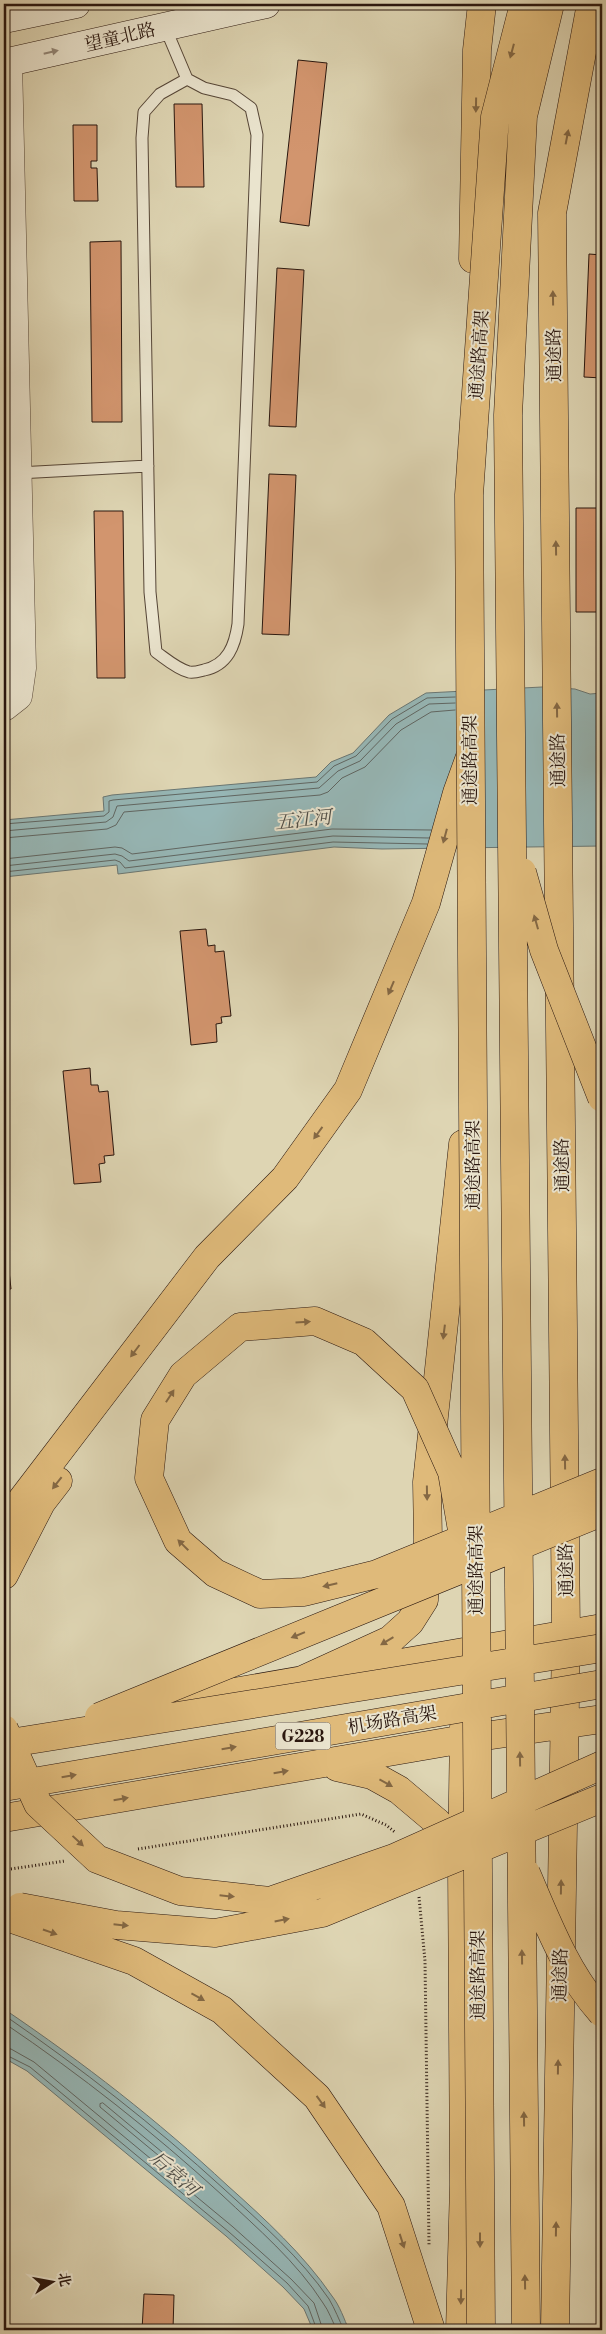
<svg xmlns="http://www.w3.org/2000/svg" width="606" height="2334" font-family="'Libre Bodoni','Noto Serif SC',serif">
  <style>
    .water { fill: #96b6b5; stroke: #6a7672 }
    .lines { fill: none; stroke-linecap: round; stroke-linejoin: round }
    .shore { stroke: #606662; stroke-width: 1 }
    .building { fill: #d2956e; stroke: #29160e }
    .service-casing { stroke: #564637; stroke-width: 13 }
    .tertiary-casing { stroke: #564637; stroke-width: 29 }
    .secondary-casing { stroke: #29160e; stroke-width: 29 }
    .primary-casing { stroke: #29160e; stroke-width: 29 }
    .trunk-casing { stroke: #29160e; stroke-width: 29 }
    .path { stroke: #29160e; stroke-width: 3; stroke-dasharray: 1 2.5; stroke-linecap: butt }
    .service { stroke: #eae4ce; stroke-width: 11 }
    .tertiary { stroke: #eae4ce; stroke-width: 28 }
    .secondary { stroke: #eae4ce; stroke-width: 28 }
    .primary { stroke: #dfba7a; stroke-width: 28 }
    .trunk { stroke: #dfba7a; stroke-width: 28 }
    .trunk-bridge-casing { stroke: #29160e; stroke-width: 29; stroke-linecap: butt }
    .trunk-bridge { stroke: #dfba7a; stroke-width: 28 }
    .oneway { fill: #846844 }
    .oneway2 { fill: #938778 }
    .labels { text-anchor: middle; stroke-width: 4; stroke-linejoin: round; paint-order: stroke }
    .shield { fill: #eae4ce; stroke: #635448; stroke-width: 1 }
    .shield-label { font-size: 16px; font-weight: bold; fill: #29160e }
    .street-label { font-size: 18px; fill: #29160e; stroke: #eae4ce }
    .water-label { font-size: 19px; font-style: italic; fill: #4f4e48; stroke: #eae4ce }
  </style>
  <rect width="100%" height="100%" fill="#ded5b3"/>
  <filter id="stains"><feTurbulence type="fractalNoise" baseFrequency=".004" numOctaves="4"/><feColorMatrix values="0 0 0 0 .2 0 0 0 0 .09 0 0 0 0 .02 0 0 0 .5 -.17"/></filter>
  <radialGradient id="worn" r=".72"><stop offset=".6" stop-color="#630" stop-opacity="0"/><stop offset="1" stop-color="#630" stop-opacity=".3"/></radialGradient>
  <!-- water -->
  <path class="water" d="M542 687 575 689 590 694 602 693V846L382 849 334 847 118 874 117 865 4 877V820L104 811 103 797 112 795 316 777 331 762 353 753 389 715 426 693Z
    M4 2009C85 2064 156 2119 228 2186 265 2219 304 2255 332 2296 340 2306 344 2319 349 2330H313L304 2309 283 2287 226 2236 27 2071 4 2058Z"/>
  <g class="lines">
    <!-- shore -->
    <path class="shore" d="M4 824 104 816 109 812V801L113 800 317 782 334 766 356 756 392 719 427 698 455 697
      M4 831 106 822 113 817 117 806 319 788 338 771 360 761 396 724 429 704 455 703
      M4 838 107 829 116 825 124 812 320 795 328 792 342 778 365 767 401 730 431 712 455 710
      M4 859 115 847 122 848 132 854 332 829 431 830
      M4 866 115 854 122 856 129 861 333 836 429 838
      M4 872 115 860 120 862 125 868 333 842 427 844
      M4 2015C82 2069 154 2125 224 2189 261 2223 301 2258 329 2299 335 2309 339 2320 344 2330
      M4 2023C81 2075 153 2132 222 2195 257 2228 297 2262 323 2303 329 2311 332 2321 337 2330
      M4 2048 11 2049 34 2062 233 2227 291 2279 314 2303 323 2330
      M4 2054 30 2067 229 2232 287 2283 308 2306 317 2330
      M103 2103 174 2162V2165H170L100 2107V2104Z"/>
  </g>
  <!-- building -->
  <path class="building" d="M298 60 327 63 309 226 280 222Z
    M174 104H202L204 187H176Z
    M73 125H97V161H91V168H97L98 201H74Z
    M121 241 122 422H92L90 242Z
    M589 254 602 255V378L584 377Z
    M277 268 304 270 296 427 269 426Z
    M269 474 296 475 289 635 262 634Z
    M576 508H602V612H576Z
    M94 511H123L125 678H97Z
    M206 929 208 946 215 945V952L224 951 231 1016 221 1017 222 1023 216 1024 217 1042 191 1045 180 931Z
    M90 1068 91 1085H98L99 1092 108 1091 114 1155 104 1156 105 1163 99 1164 101 1182 74 1184 63 1071Z
    M4 1224 11 1289H4Z
    M144 2294 174 2295 173 2330H142Z"/>
  <g class="lines">
    <!-- service casing -->
    <g class="service-casing">
      <path id="service" d="M165 27 187 79 204 88 233 95 251 108 257 135 238 624C235 645 228 665 204 670 200 671 194 673 189 672 177 669 166 659 156 652L150 592 142 138 144 112 160 94 187 79
        M18 473 148 466"/>
    </g>
    <!-- tertiary casing -->
    <g class="tertiary-casing">
      <path id="tertiary" d="M4 707 18 696 22 668 8 62"/>
    </g>
    <!-- secondary casing -->
    <g class="secondary-casing">
      <path id="secondary" d="M4 19 76 4
        M4 63 266 4"/>
    </g>
    <!-- primary casing -->
    <g class="primary-casing">
      <path id="primary" d="M473 259 477 50 482 4
        M298 1682 390 1640 410 1622 424 1600 428 1540 427 1482 463 1144
        M131 1710 602 1628
        M337 1767 372 1775 399 1790 437 1822 456 1855
        M4 1818 464 1739 602 1719
        M460 2330 464 2185 462 1865 464 1727
        M555 2330 566 1635 552 213 591 4"/>
    </g>
    <!-- trunk casing -->
    <g class="trunk-casing">
      <path id="trunk" d="M4 1523 207 1257 285 1178 348 1090 426 903 457 793 470 757
        M4 1575 41 1503 58 1481"/>
    </g>
    <!-- path -->
    <path class="path" d="M138 1849 361 1814 386 1825 396 1833
      M4 1870 65 1861
      M419 1897 425 1961 429 2245"/>
    <!-- service -->
    <use href="#service" class="service"/>
    <!-- tertiary -->
    <use href="#tertiary" class="tertiary"/>
    <!-- secondary -->
    <use href="#secondary" class="secondary"/>
    <!-- primary -->
    <use href="#primary" class="primary"/>
    <!-- trunk -->
    <use href="#trunk" class="trunk"/>
    <!-- trunk-bridge casing -->
    <g class="trunk-bridge-casing">
      <path id="trunk-bridge" d="M522 872 544 950 602 1098
        M463 1536 452 1472 415 1389 364 1342 315 1321 240 1327 183 1375 155 1420 149 1478 178 1541 215 1573 260 1594 304 1592 377 1574 602 1482
        M99 1717 602 1512
        M4 1729 38 1804 97 1859 180 1891 270 1901 394 1858 602 1765
        M4 1744 602 1648
        M4 1787 602 1684
        M526 1873C547 1922 566 1973 602 2013
        M20 1907 116 1925 215 1933 322 1913 602 1798
        M4 1916 134 1961 222 2010 317 2097 391 2206 431 2330
        M481 2330 469 495 495 117 524 4
        M526 2330 508 415 523 116 550 4"/>
    </g>
    <!-- trunk-bridge -->
    <use href="#trunk-bridge" class="trunk-bridge"/>
  </g>
  <!-- one-way arrows -->
  <defs><path id="oneway-solid" d="M-6-.8H1V-3.2L6.5 0L1 3.2V.8H-6Z" transform="scale(1.25)"/></defs>
  <g class="oneway">
    <use href="#oneway-solid" transform="translate(512 51) rotate(105)"/>
    <use href="#oneway-solid" transform="translate(476 105) rotate(91)"/>
    <use href="#oneway-solid" transform="translate(567 137) rotate(-79)"/>
    <use href="#oneway-solid" transform="translate(553 298) rotate(-91)"/>
    <use href="#oneway-solid" transform="translate(556 548) rotate(-91)"/>
    <use href="#oneway-solid" transform="translate(557 710) rotate(-91)"/>
    <use href="#oneway-solid" transform="translate(445 836) rotate(105)"/>
    <use href="#oneway-solid" transform="translate(536 922) rotate(-106)"/>
    <use href="#oneway-solid" transform="translate(391 988) rotate(113)"/>
    <use href="#oneway-solid" transform="translate(318 1133) rotate(126)"/>
    <use href="#oneway-solid" transform="translate(303 1322) rotate(-4)"/>
    <use href="#oneway-solid" transform="translate(444 1332) rotate(97)"/>
    <use href="#oneway-solid" transform="translate(135 1351) rotate(127)"/>
    <use href="#oneway-solid" transform="translate(170 1396) rotate(-57)"/>
    <use href="#oneway-solid" transform="translate(565 1462) rotate(-91)"/>
    <use href="#oneway-solid" transform="translate(57 1483) rotate(128)"/>
    <use href="#oneway-solid" transform="translate(427 1493) rotate(89)"/>
    <use href="#oneway-solid" transform="translate(183 1545) rotate(-135)"/>
    <use href="#oneway-solid" transform="translate(330 1585) rotate(167)"/>
    <use href="#oneway-solid" transform="translate(298 1635) rotate(158)"/>
    <use href="#oneway-solid" transform="translate(387 1641) rotate(149)"/>
    <use href="#oneway-solid" transform="translate(229 1748) rotate(-10)"/>
    <use href="#oneway-solid" transform="translate(520 1759) rotate(-91)"/>
    <use href="#oneway-solid" transform="translate(281 1772) rotate(-10)"/>
    <use href="#oneway-solid" transform="translate(69 1776) rotate(-10)"/>
    <use href="#oneway-solid" transform="translate(386 1783) rotate(29)"/>
    <use href="#oneway-solid" transform="translate(121 1799) rotate(-10)"/>
    <use href="#oneway-solid" transform="translate(78 1841) rotate(43)"/>
    <use href="#oneway-solid" transform="translate(561 1887) rotate(-89)"/>
    <use href="#oneway-solid" transform="translate(227 1896) rotate(6)"/>
    <use href="#oneway-solid" transform="translate(282 1920) rotate(-11)"/>
    <use href="#oneway-solid" transform="translate(121 1925) rotate(6)"/>
    <use href="#oneway-solid" transform="translate(50 1932) rotate(19)"/>
    <use href="#oneway-solid" transform="translate(522 1957) rotate(-91)"/>
    <use href="#oneway-solid" transform="translate(198 1997) rotate(29)"/>
    <use href="#oneway-solid" transform="translate(558 2067) rotate(-89)"/>
    <use href="#oneway-solid" transform="translate(321 2102) rotate(54)"/>
    <use href="#oneway-solid" transform="translate(524 2119) rotate(-91)"/>
    <use href="#oneway-solid" transform="translate(556 2229) rotate(-89)"/>
    <use href="#oneway-solid" transform="translate(480 2240) rotate(90)"/>
    <use href="#oneway-solid" transform="translate(402 2241) rotate(72)"/>
    <use href="#oneway-solid" transform="translate(525 2282) rotate(-91)"/>
    <use href="#oneway-solid" transform="translate(461 2297) rotate(91)"/>
  </g>
  <use class="oneway2" href="#oneway-solid" transform="translate(51 52) rotate(-13)"/>
  <g class="labels">
    <!-- shield labels -->
    <rect class="shield" x="275.5" y="1722.5" width="55" height="27" rx="4"/>
    <g class="shield-label">
      <text x="303" y="1742">G228</text>
    </g>
    <!-- street labels -->
    <g class="street-label">
      <text transform="translate(120 37) rotate(-13)" y="6">望童北路</text>
      <text transform="translate(479 355) rotate(-86)" y="6">通途路高架</text>
      <text transform="translate(554 355) rotate(-91)" y="6">通途路</text>
      <text transform="translate(470 760) rotate(-90)" y="6">通途路高架</text>
      <text transform="translate(558 760) rotate(-91)" y="6">通途路</text>
      <text transform="translate(473 1165) rotate(-90)" y="6">通途路高架</text>
      <text transform="translate(562 1165) rotate(-91)" y="6">通途路</text>
      <text transform="translate(476 1570) rotate(-90)" y="6">通途路高架</text>
      <text transform="translate(566 1570) rotate(-91)" y="6">通途路</text>
      <text transform="translate(392 1720) rotate(-10)" y="6">机场路高架</text>
      <text transform="translate(478 1975) rotate(-90)" y="6">通途路高架</text>
      <text transform="translate(560 1975) rotate(-89)" y="6">通途路</text>
    </g>
    <!-- water labels -->
    <g class="water-label">
      <text transform="translate(303 819) rotate(-6)" y="7">五江河</text>
      <text transform="translate(175 2173) rotate(42)" y="7">后袁河</text>
    </g>
  </g>
  <!-- margin -->
  <rect width="606" height="2334" fill="none" stroke="#ded5b3" stroke-width="20"/>
  <rect x="5" y="5" width="596" height="2324" fill="none" stroke="#29160e" stroke-width="2.5"/>
  <rect x="10" y="10" width="586" height="2314" fill="none" stroke="#29160e"/>
  <!-- north arrow -->
  <g transform="translate(52 2282) rotate(79)" stroke="#eae4ce" stroke-width="4" paint-order="stroke">
  <path d="M0-4L9 19L0 12L-9 19Z" fill="#29160e"/>
  <text y="-8" font-size="14" font-weight="bold" text-anchor="middle" fill="#29160e">北</text>
  </g>
  <rect width="100%" height="100%" filter="url(#stains)"/>
  <rect width="100%" height="100%" fill="url(#worn)"/>
</svg>
